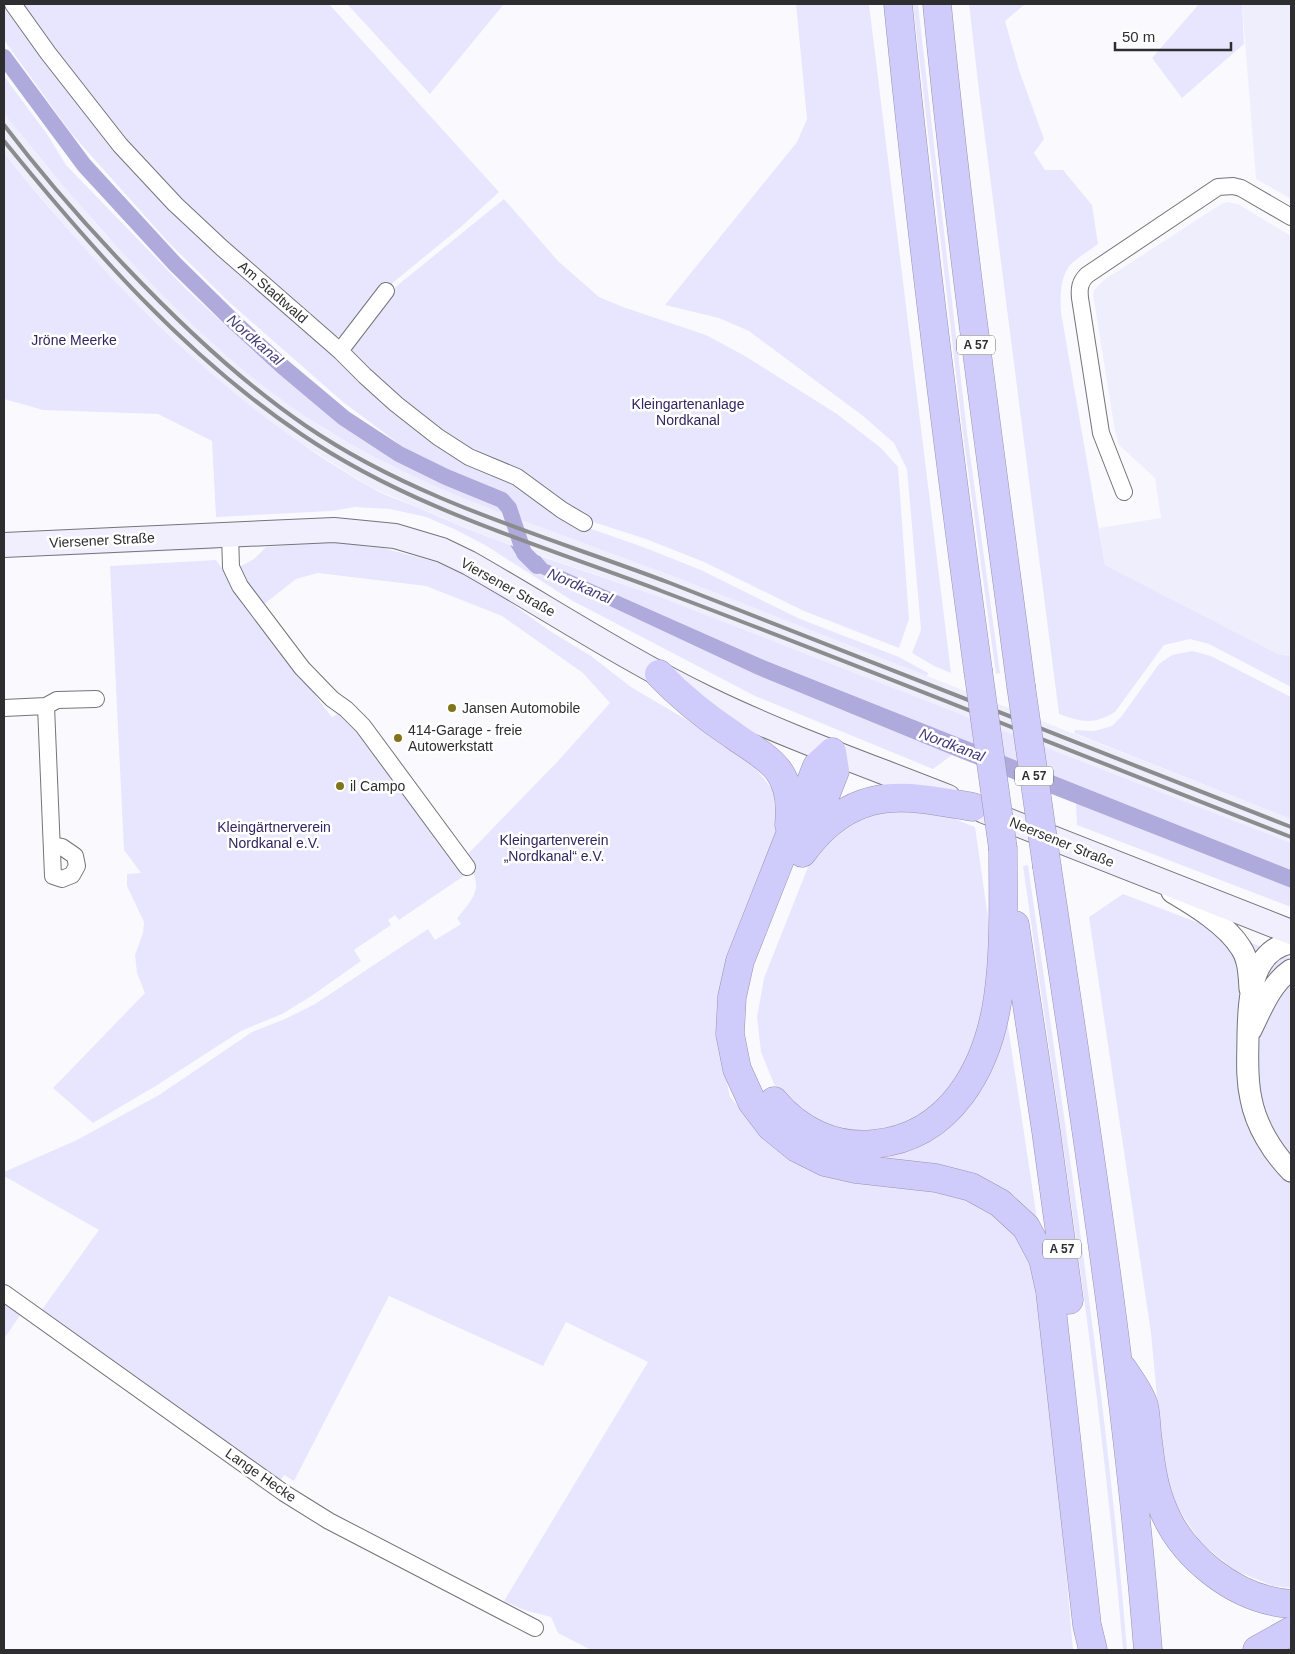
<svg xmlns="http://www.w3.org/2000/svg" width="1295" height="1654" font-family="Helvetica,sans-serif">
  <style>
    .built { fill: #efeefc }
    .green { fill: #e8e6fe }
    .water { fill: #aeaadb }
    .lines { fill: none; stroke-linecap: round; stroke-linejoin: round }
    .canal { stroke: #aeaadb; stroke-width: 16 }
    .minor-casing { stroke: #747479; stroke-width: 18 }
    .tertiary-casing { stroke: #747479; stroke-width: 23 }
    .secondary-casing { stroke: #747479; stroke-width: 26 }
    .motorway-casing { stroke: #9794b3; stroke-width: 29 }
    .minor { stroke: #fff; stroke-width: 16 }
    .tertiary { stroke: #fff; stroke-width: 21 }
    .secondary { stroke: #f1effe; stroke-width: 24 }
    .motorway { stroke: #cfcbfa; stroke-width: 28 }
    .rail { stroke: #8c8c8f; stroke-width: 4 }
    .motorway-bridge-casing { stroke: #9794b3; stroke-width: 29; stroke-linecap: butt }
    .motorway-bridge { stroke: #cfcbfa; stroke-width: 28 }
    .poi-dot { fill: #807518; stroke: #fff; stroke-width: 2 }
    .labels { text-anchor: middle; stroke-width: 5; stroke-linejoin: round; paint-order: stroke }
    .shield { fill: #fff; stroke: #6d6d6e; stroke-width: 1 }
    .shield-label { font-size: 12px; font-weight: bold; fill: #2e2e30 }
    .street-label { font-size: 14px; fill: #2e2e30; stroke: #fff }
    .park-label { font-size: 14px; fill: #31255f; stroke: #fff }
    .poi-label { font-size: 14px; fill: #2e2e30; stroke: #fff; text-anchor: start }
    .water-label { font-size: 15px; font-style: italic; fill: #453b77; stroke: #fff }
  </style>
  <rect width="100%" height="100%" fill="#fafafe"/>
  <!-- built -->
  <path class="built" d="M1242 4H1291V199L1256 179Z
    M4 112 44 163 104 233 200 331 274 394 326 430 366 452 493 509 683 580 1291 819V843L660 597 491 538 372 488 299 442 258 413 218 381 182 347 131 298 78 242 4 153Z
    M1228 202 1238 204 1291 236V656L1278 654 1105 565 1099 528 1161 518 1155 478 1119 445 1115 431 1093 295 1094 290 1104 280 1221 204Z"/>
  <!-- green -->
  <path class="green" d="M4 4H9L103 130 398 409 516 481 583 526 643 547 701 570 800 619 899 657 928 673 927 676 683 580 519 519 513 503 504 494 445 471 405 450 395 441 343 402 229 302 168 242 71 133 4 40Z
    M18 4H329L499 192 462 226 384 290 341 336 330 337 212 234 123 143Z
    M347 4H504L430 94Z
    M796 4H869L951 673 934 666 912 653 921 630 907 469 894 443 863 416 749 331 719 318 665 305 797 142 807 119Z
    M913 4H918L967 432 1000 673 996 674 963 434Z
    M969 4H1025L1005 21 1019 70 1044 139 1034 153 1045 170H1063L1092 205 1098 244C1090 250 1080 256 1072 263 1060 275 1060 296 1061 312L1105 565 1278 654 1291 656V687L1209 644 1190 639 1164 645 1115 712C1094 725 1081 722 1059 714L979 91Z
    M1199 4H1242L1244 44 1182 98 1152 58Z
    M4 76 47 134 66 165 186 289 275 371 361 438 398 460 442 481 492 501 504 514C443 491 383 464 327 430 229 371 141 276 67 190 51 171 36 153 21 134 16 128 9 121 5 113 1 107 4 85 4 76Z
    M4 153C108 283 225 404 370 487 385 496 403 501 419 508 449 521 479 534 510 545L519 559 539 573 755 674 952 755 933 769 755 696 571 600 485 545 454 529 426 517 390 509 355 507 332 511 216 517 212 441 158 414 43 410 4 399Z
    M504 199 558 261 599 297 623 307 706 335 745 356 837 414 881 448 898 467 909 619 899 648 804 611 704 562 646 539 593 522 566 508 442 436 347 350 388 293Z
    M328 542 383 548 440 563 490 588 550 631 591 656 631 687 716 737 753 765 773 790 780 817 774 844 725 975 716 1029 730 1097 775 1149 831 1175 944 1189 979 1203 1010 1227 1028 1256 1036 1292 1060 1502 1073 1650H591L558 1633 551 1617 524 1610 504 1601 648 1362 566 1322 543 1366 389 1296 294 1481 284 1475 280 1482 41 1311 99 1230 4 1176V1172L77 1140 159 1095 252 1032 285 1019 315 1004 428 929 435 940 461 924 457 918C478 893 483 887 465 857L558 761 610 703 583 673 502 616 426 586 318 573 296 579 263 605 237 568 254 559 266 547Z
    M188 544 219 549 53 556 48 550Z
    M540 556 660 597 1291 843V870L764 660 547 564Z
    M216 560 327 711 332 717 341 712 358 730 464 870 465 875 399 920 395 915 388 920 391 925 354 950 361 961 310 997 282 1014 241 1031 154 1087 93 1123 53 1088 145 993 137 973 135 955 143 933 144 922 127 886V874L141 873 124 850 110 566Z
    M1192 651 1211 656 1291 697V819L1074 733 1075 730 1094 731 1112 726 1121 717 1159 664 1172 655Z
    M1076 803 1291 888V907L1077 825Z
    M935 811 975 827 989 924 990 983 980 1033 963 1074 937 1109 908 1127 869 1135 832 1129 799 1112 774 1084 761 1052 757 1017 764 978 808 867 833 832 866 812Z
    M1028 865C1065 1127 1106 1387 1127 1650H1123C1101 1387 1060 1127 1023 866Z
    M1123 894 1291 958V1588L1273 1586 1234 1570 1201 1543 1176 1505 1163 1461 1151 1333 1089 917Z
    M1006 1013 1038 1226 829 1150 944 1128Z
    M4 1300 23 1311 4 1339Z"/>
  <!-- water -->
  <path class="water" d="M510 545 540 556 547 564 764 660 1291 870V888L952 755 755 674 539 573 519 559Z"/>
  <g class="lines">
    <!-- canal -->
    <path class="canal" d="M4 57 84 165 175 264 233 321 282 366 344 418 399 454 446 477 502 500 509 508 524 553 537 566"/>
    <!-- minor casing -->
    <g class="minor-casing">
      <path id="minor" d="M13 4 48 53 120 145 175 204 222 248 340 351 365 376 396 404 438 437 469 457 517 477 562 510 584 523
        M340 351 386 291
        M1124 492 1101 433 1080 298C1079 288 1080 282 1087 275L1218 187 1233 186 1241 188 1291 217
        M230 534 231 567 240 586 302 668 332 699 346 709 363 726 467 867
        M46 706 53 876 62 879 72 875 77 866 75 856 62 847 53 845
        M4 708 46 706 57 700 96 699
        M4 1293 284 1493 329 1521 535 1628"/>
    </g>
    <!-- tertiary casing -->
    <g class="tertiary-casing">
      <path id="tertiary" d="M1172 892C1194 905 1227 925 1241 948 1249 960 1249 975 1250 989
        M1291 943C1250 950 1249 1001 1248 1034 1248 1056 1246 1077 1251 1099 1256 1125 1272 1152 1291 1171
        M1251 1030C1261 1010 1271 983 1291 970"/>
    </g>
    <!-- secondary casing -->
    <g class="secondary-casing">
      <path id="secondary" d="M4 545 334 530 395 536 442 550 469 563C548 608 624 658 706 698 784 736 867 765 948 797
        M984 811 1291 932"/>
    </g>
    <!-- motorway casing -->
    <g class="motorway-casing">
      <path id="motorway" d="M898 4C920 227 948 449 978 670
        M937 4C959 232 991 459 1021 686
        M659 674C681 697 706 717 733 735 748 746 766 755 778 770 790 786 791 806 789 825
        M832 752 817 766 740 961 732 997 730 1034 737 1069 752 1102 771 1127 797 1148 825 1162 856 1169 936 1178 971 1187 1000 1203 1026 1227 1043 1259 1050 1291 1087 1625 1093 1650
        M813 827 835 771 832 752
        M802 853C809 844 816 835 825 827 871 785 917 798 973 807
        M1047 867C1086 1127 1127 1388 1148 1650
        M1015 925 1046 1131 1069 1300
        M774 1101C799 1131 835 1148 874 1144 951 1137 988 1067 998 997 1005 948 1003 898 1003 849
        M1123 1369C1130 1380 1141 1394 1144 1406 1146 1414 1146 1424 1147 1433 1150 1457 1152 1481 1161 1504 1180 1556 1235 1600 1291 1604
        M1257 1650 1291 1631"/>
    </g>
    <!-- minor -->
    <use href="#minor" class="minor"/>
    <!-- tertiary -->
    <use href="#tertiary" class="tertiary"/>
    <!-- secondary -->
    <use href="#secondary" class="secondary"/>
    <!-- motorway -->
    <use href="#motorway" class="motorway"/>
    <!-- rail -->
    <path class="rail" d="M4 125C42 175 83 222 126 267 181 325 240 381 306 426 416 501 546 536 670 583 877 663 1084 746 1291 827
      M4 141C91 248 185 356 301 434 411 509 541 545 664 592 874 671 1082 756 1291 837"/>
    <!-- motorway-bridge casing -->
    <g class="motorway-bridge-casing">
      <path id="motorway-bridge" d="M978 670 1003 849
        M1021 686 1047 867"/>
    </g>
    <!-- motorway-bridge -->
    <use href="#motorway-bridge" class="motorway-bridge"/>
  </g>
  <!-- markers -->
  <g class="poi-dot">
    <circle cx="452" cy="708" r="5"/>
    <circle cx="398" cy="738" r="5"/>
    <circle cx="340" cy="786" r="5"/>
  </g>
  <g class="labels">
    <!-- shield labels -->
    <g class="shield">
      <rect x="957" y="335.5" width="38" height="19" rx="4"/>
      <rect x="1015" y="766.5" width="38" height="19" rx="4"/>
      <rect x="1043" y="1239.5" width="38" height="19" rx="4"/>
    </g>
    <g class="shield-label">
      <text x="976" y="349">A 57</text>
      <text x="1034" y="780">A 57</text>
      <text x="1062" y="1253">A 57</text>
    </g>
    <!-- street labels -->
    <g class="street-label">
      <text transform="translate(273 292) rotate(41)" y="5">Am Stadtwald</text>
      <text transform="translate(102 540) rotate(-3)" y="5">Viersener Straße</text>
      <text transform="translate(508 587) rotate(29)" y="5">Viersener Straße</text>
      <text transform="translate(1062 842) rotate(22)" y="5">Neersener Straße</text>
      <text transform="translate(261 1475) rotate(35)" y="5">Lange Hecke</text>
    </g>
    <!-- park labels -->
    <g class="park-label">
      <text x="74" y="345">Jröne Meerke</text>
      <text x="688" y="409">Kleingartenanlage<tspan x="688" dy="16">Nordkanal</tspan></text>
      <text x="274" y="832">Kleingärtnerverein<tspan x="274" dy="16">Nordkanal e.V.</tspan></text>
      <text x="554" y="845">Kleingartenverein<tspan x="554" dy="16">„Nordkanal“ e.V.</tspan></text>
    </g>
    <!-- poi labels -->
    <g class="poi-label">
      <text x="462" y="713">Jansen Automobile</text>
      <text x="408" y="735">414-Garage - freie<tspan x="408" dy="16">Autowerkstatt</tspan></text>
      <text x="350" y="791">il Campo</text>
    </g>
    <!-- water labels -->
    <g class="water-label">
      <text transform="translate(255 340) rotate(41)" y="5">Nordkanal</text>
      <text transform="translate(580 586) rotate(23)" y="5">Nordkanal</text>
      <text transform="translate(952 745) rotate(21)" y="5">Nordkanal</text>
    </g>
  </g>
  <!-- border -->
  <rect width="1295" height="1654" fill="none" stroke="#2e2e30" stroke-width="10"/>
  <!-- scale -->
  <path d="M1115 42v8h116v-8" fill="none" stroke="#2e2e30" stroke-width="2.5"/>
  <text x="1122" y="42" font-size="15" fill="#2e2e30" stroke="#ffffff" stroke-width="4" paint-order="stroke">50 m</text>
</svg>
